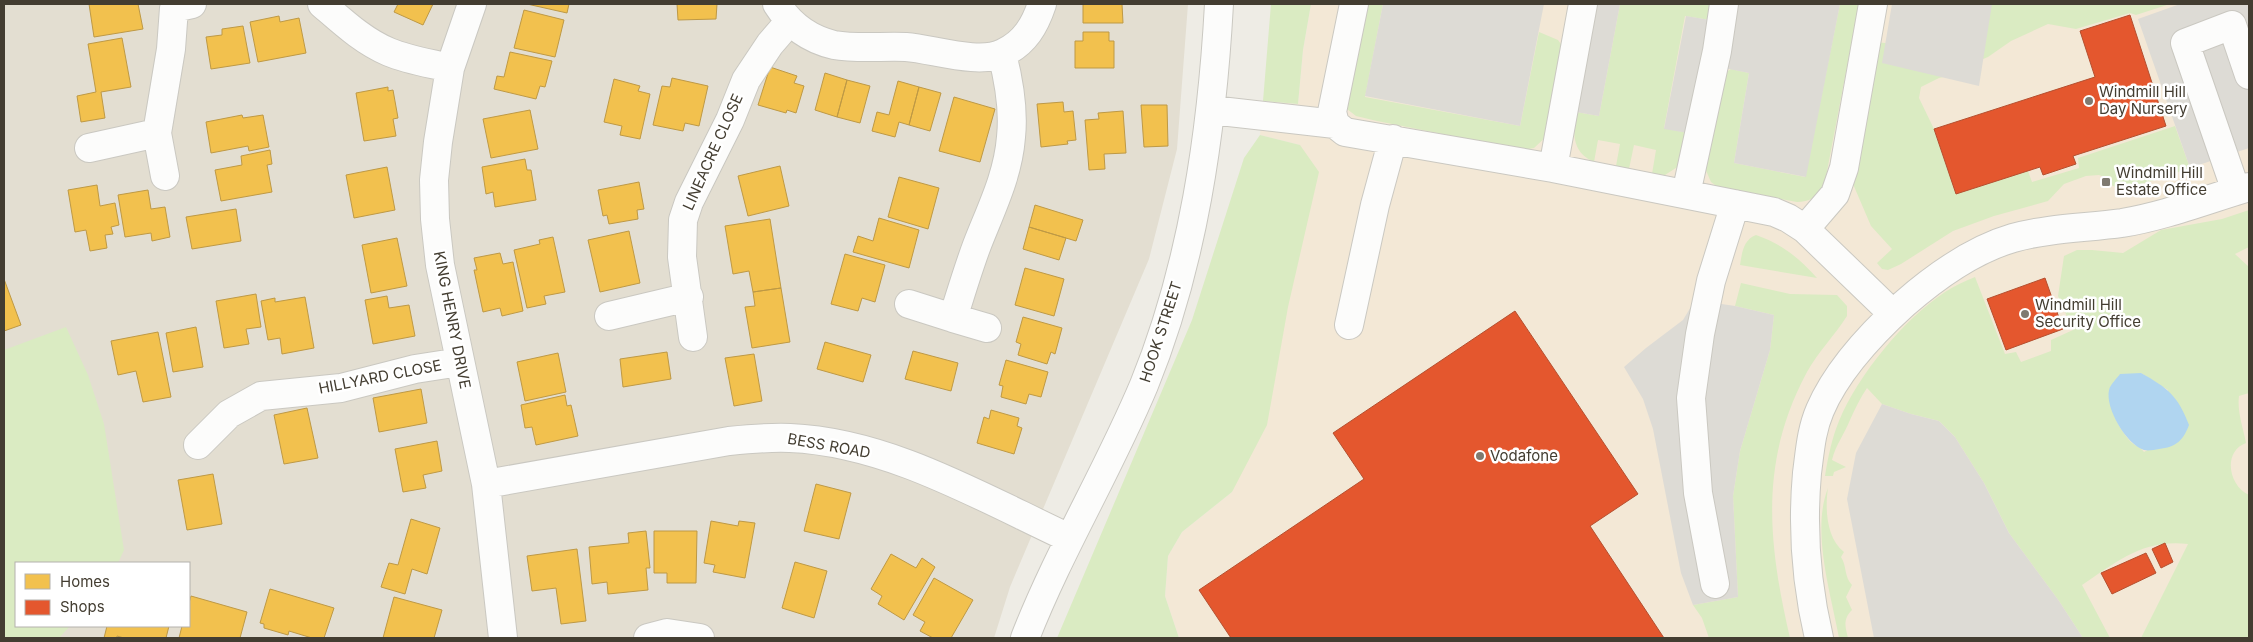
<svg xmlns="http://www.w3.org/2000/svg" width="2253" height="642" font-family="Inter,sans-serif">
  <style>
    .residential { fill: #e3ded1; fill-rule: evenodd }
    .commercial { fill: #f3e8d6 }
    .green { fill: #daebc2; fill-rule: evenodd }
    .parking { fill: #dddbd5 }
    .water { fill: #b0d5f0 }
    .homes { fill: #f2c14e; stroke: #be9945 }
    .shops { fill: #e4572e; stroke: #b44f2f }
    .lines { fill: none; stroke-linecap: round; stroke-linejoin: round }
    .minor-casing { stroke: #cac8c1; stroke-width: 30 }
    .minor { stroke: #fcfcfb; stroke-width: 28 }
    .poi-dot { fill: #7f7a70; stroke: #fff; stroke-width: 2 }
    .labels { text-anchor: middle; stroke-width: 5; stroke-linejoin: round; paint-order: stroke }
    .poi-label { font-size: 15px; fill: #433d31; stroke: #fff; text-anchor: start }
    .street-label { font-size: 15px; fill: #433d31; stroke: #fff }
  </style>
  <rect width="100%" height="100%" fill="#eeece5"/>
  <!-- residential -->
  <path class="residential" d="M4 4H1188L1177 149 1149 259 1010 587 994 638H4ZM16 563H189V626H16Z"/>
  <!-- commercial -->
  <path class="commercial" d="M1311 4H2249V638H1179L1165 596 1168 556 1182 532 1232 492 1300 145 1260 135 1263 101 1298 104 1303 50Z"/>
  <!-- green -->
  <path class="green" d="M1271 4H1311L1303 50 1298 104 1263 101Z
    M1362 4H1383L1365 97 1520 126 1539 32 1558 40 1563 47 1548 135 1534 148 1523 150 1377 121 1356 116 1347 109 1343 98Z
    M1620 4H1713L1710 20 1685 16 1664 128 1688 133 1679 166 1665 175 1652 174 1656 150 1634 145 1629 169 1616 166 1620 144 1598 140 1594 162C1571 152 1573 132 1576 112L1599 116Z
    M1840 4H1859L1824 187C1817 197 1809 202 1797 202L1719 188 1711 182 1704 166 1722 75 1731 69 1749 73 1734 163 1805 177Z
    M1981 4H2170L2136 15 2130 13 2076 29 2048 24 2011 41 1988 57 1976 62 1960 73 1939 78 1921 87 1919 98 1934 129 1956 194 2028 171 2032 182 2079 168 2078 158 2175 126 2190 168 2133 187 2118 188 2111 185 2104 177 2099 175 2086 176 2064 184 2048 201 1994 216 1953 231 1901 264 1888 270 1882 269 1877 263 1892 249 1871 226 1853 184 1874 42 1897 44Z
    M1260 135 1300 145 1319 172 1288 307 1267 425 1232 492 1182 532 1168 556 1165 596 1179 638H1057L1192 320 1244 158Z
    M2249 210V247L2235 254 2249 267V393L2239 396C2237 412 2243 427 2246 443 2222 452 2229 486 2249 495V638H2141L2188 544C2143 539 2118 561 2082 585L2110 638H2083L2059 601 2009 533 1984 483 1955 437 1939 421 1911 414 1882 404 1867 388C1860 398 1855 409 1850 420 1844 435 1836 444 1832 460L1846 467 1834 472 1833 476H1825C1828 457 1832 438 1839 421 1858 375 1904 319 1945 292 1954 286 1965 281 1975 277L2005 354 2016 352 2021 362 2051 351V340L2073 330 2058 296 2064 256 2077 250H2092L2123 253 2161 230 2222 219ZM2141 373 2168 390 2155 446 2144 452C2141 447 2133 445 2129 440 2116 424 2110 410 2109 389Z
    M1756 235C1782 244 1799 258 1817 278L1740 265C1742 253 1743 240 1756 235Z
    M1741 283 1790 294 1837 295 1847 306V316C1835 335 1818 352 1807 372 1759 461 1768 543 1790 638H1709L1702 618 1693 605 1738 597 1733 496 1740 451 1770 350 1774 315 1735 306Z
    M66 327 88 375 104 424 124 550 118 563H16V626H70L59 638H4V350Z
    M1828 488C1825 508 1826 538 1844 552L1841 557C1847 566 1844 577 1852 585L1846 597 1852 610C1843 619 1845 626 1848 638H1839C1831 594 1811 531 1828 488Z"/>
  <!-- parking -->
  <path class="parking" d="M1383 4H1544L1520 126 1365 96Z
    M1595 4H1620L1599 116 1576 112Z
    M1733 4H1840L1806 177 1734 163 1749 73 1724 68Z
    M1892 4H1992L1979 86 1882 63Z
    M2180 4H2249V148L2190 168 2138 19Z
    M1686 16 1710 20 1688 133 1664 129Z
    M1695 300 1735 306 1774 315 1770 350 1740 451 1733 496 1738 597 1693 605 1681 573 1653 429 1643 399 1624 367 1646 348 1683 320Z
    M1882 404 1911 414 1939 421 1955 437 1984 483 2009 533 2059 601 2083 638H1874L1847 499 1856 453Z"/>
  <!-- water -->
  <path class="water" d="M2141 373C2168 388 2178 396 2189 425 2183 441 2176 447 2159 449 2154 450 2148 451 2144 450 2126 444 2105 408 2109 390 2110 385 2117 378 2120 374Z"/>
  <!-- homes -->
  <path class="homes" d="M89 4H138L143 29 94 37Z
    M398 4H433L423 25 394 12Z
    M527 4H569L567 13Z
    M677 4H717L716 19 678 20Z
    M1083 4H1122L1123 23H1083Z
    M524 10 564 20 555 57 514 48Z
    M279 16 280 22 299 18 306 53 258 62 250 22Z
    M243 26 250 63 211 69 206 37 222 35V29Z
    M1083 32H1109V41H1114V68H1075V41H1083Z
    M122 38 131 87 101 92 105 118 81 122 77 96 96 92 88 44Z
    M510 52 552 61 545 87 540 86 536 99 494 89 497 76 504 77Z
    M770 67 797 76 794 83 804 86 796 113 787 110 786 113 758 105Z
    M825 73 847 80 837 117 815 110Z
    M672 78 708 86 699 126 685 123 683 131 653 125 662 86 670 87Z
    M614 79 640 86 638 91 650 94 640 139 620 135 622 126 604 122Z
    M847 80 870 86 860 123 837 117Z
    M898 81 919 87 909 125 899 122 895 137 872 131 877 112 889 115Z
    M388 87V91L393 90 398 118 393 119 396 136 364 141 356 93Z
    M919 87 941 93 930 131 909 125Z
    M954 97 995 109 980 162 939 151Z
    M1063 102 1064 112 1073 111 1076 140 1067 141 1068 144 1041 147 1037 104Z
    M1141 105H1167L1168 146 1144 147Z
    M530 110 538 149 491 158 483 119Z
    M1123 111 1126 153 1104 154 1105 169 1089 170 1085 120 1099 119 1098 113Z
    M242 115 243 118 263 115 269 147 249 151 248 146 211 153 206 122Z
    M270 150 272 164 267 165 272 192 221 201 215 170 242 165 241 156Z
    M525 159 527 170H531L536 200 495 207 493 192 486 194 482 167Z
    M780 166 789 206 748 216 738 176Z
    M387 167 395 210 354 218 346 175Z
    M899 177 939 188 928 229 888 217Z
    M639 182 644 209 637 210 638 219 609 224 607 215 603 216 598 190Z
    M97 185 100 206 115 203 119 225 111 227 113 234 105 235 107 248 90 251 86 230 75 232 68 190Z
    M148 190 151 209 165 207 170 237 152 241 151 233 125 237 118 195Z
    M1035 205 1083 220 1076 241 1029 227Z
    M236 209 241 241 192 249 186 217Z
    M879 218 919 230 909 268 853 252 858 236 873 241Z
    M770 219 781 288 753 292 749 271 733 274 725 226Z
    M1029 227 1066 238 1059 260 1023 249Z
    M629 231 640 283 600 292 588 240Z
    M553 237 565 292 544 296 546 304 527 308 514 250 540 244 539 240Z
    M397 238 407 286 371 293 362 245Z
    M500 253 503 264 513 262 523 311 502 316 500 308 483 312 474 270H477L474 258Z
    M845 254 885 265 875 302 862 298 858 311 831 304Z
    M1025 268 1064 279 1054 316 1015 305Z
    M4 279 21 325 4 331Z
    M781 288 790 342 752 348 745 307 755 306 753 292Z
    M256 294 261 327 246 329 249 344 224 348 216 301Z
    M387 296 389 308 409 305 415 336 373 344 365 300Z
    M305 297 314 348 282 354 280 338 268 340 261 301 275 298V302Z
    M1023 317 1062 328 1055 354 1051 352 1047 364 1018 355 1021 344 1016 342Z
    M196 327 203 367 173 372 166 333Z
    M158 332 171 397 143 402 136 371 118 375 111 341Z
    M825 342 871 355 863 382 817 369Z
    M913 351 958 363 951 391 905 379Z
    M667 352 671 379 623 387 620 359Z
    M558 353 566 392 525 401 517 362Z
    M754 354 762 401 734 406 725 358Z
    M1006 360 1048 372 1041 397 1029 394 1026 404 1001 397 1003 386 999 385Z
    M421 389 427 423 379 432 373 398Z
    M565 395 567 406 571 405 578 436 536 445 532 427 525 428 521 405Z
    M307 408 318 458 284 464 274 415Z
    M991 410 1019 418 1017 426 1022 428 1014 454 977 443 984 417 989 419Z
    M437 441 442 471 423 475 426 488 403 492 395 449Z
    M213 474 222 524 187 530 178 480Z
    M816 484 851 493 839 539 804 531Z
    M411 519 440 528 427 574 412 569 405 594 381 587 389 563 398 565Z
    M711 521 738 526 739 521 755 523 745 578 713 572 715 565 704 563Z
    M646 531 650 568H646L648 590 608 594 607 582 592 584 589 547 629 543 628 533Z
    M654 531H697L696 583H667V573H654Z
    M577 549 586 621 561 624 556 588 532 591 527 556Z
    M891 554 916 568 922 558 935 567 904 620 878 604 882 596 871 589Z
    M795 562 827 571 814 618 782 608Z
    M934 578 973 600 951 638H933L920 631 925 622 913 615Z
    M270 589 334 608 324 638H312L289 631 288 635 264 628V624L260 623Z
    M191 596 247 612 240 638H179L182 626H189V603Z
    M394 597 442 610 434 638H383Z
    M107 626H169L166 638H124L117 636V638H104Z"/>
  <!-- shops -->
  <path class="shops" d="M2130 15 2166 126 2073 156 2076 164 2043 175 2040 167 1956 194 1934 129 2095 77 2080 31Z
    M2045 278 2063 329 2006 350 1987 299Z
    M1515 311 1638 494 1590 526 1664 638H1231L1199 590 1364 479 1333 433Z
    M2165 543 2173 562 2161 568 2152 549Z
    M2146 553 2156 573 2112 594 2101 573Z"/>
  <g class="lines">
    <!-- minor casing -->
    <g class="minor-casing">
      <path id="minor" d="M322 4C343 22 363 41 389 52 408 60 429 63 450 68
        M472 4 450 68 438 142 434 180 435 219 440 265 486 484 503 638
        M777 4C790 25 809 39 834 45 857 49 882 46 906 47 933 49 979 65 1003 53 1025 43 1035 25 1042 4
        M1354 4 1332 112 1335 124 1345 132 1553 168 1774 212 1788 218 1805 229 1893 314
        M1211 110 1335 124
        M157 133 165 176
        M89 148 157 133 171 49 174 8 192 4
        M1553 168 1583 4
        M2236 191 2185 43 2232 25 2249 75
        M1686 194 1717 51 1724 4
        M1805 229 1835 194 1844 168 1873 4
        M909 304 953 318
        M609 316 689 297
        M1349 325 1375 205 1393 139
        M987 328 953 318C961 293 968 269 977 245 991 209 1008 176 1011 137 1014 109 1009 81 1002 54
        M693 337 682 257 683 220 689 202 730 120 746 80 770 44 789 22
        M198 445 229 414 261 396 341 388 415 369 460 362
        M486 484 729 441C749 439 769 437 790 438 888 442 981 497 1069 538
        M1715 584 1698 493 1691 398 1700 334 1711 281 1735 204
        M648 638 667 633 700 638
        M1025 638C1059 551 1108 471 1144 385 1193 265 1212 132 1219 4
        M1819 638C1806 583 1802 529 1807 473 1810 451 1811 431 1820 410 1837 370 1872 333 1904 304 1936 276 1972 250 2013 238 2049 228 2086 228 2122 223 2165 216 2208 199 2249 187"/>
    </g>
    <!-- minor -->
    <use href="#minor" class="minor"/>
  </g>
  <!-- markers -->
  <g class="poi-dot">
    <circle cx="2089" cy="101" r="5"/>
    <rect x="2101" y="177" width="10" height="10" rx="2.5"/>
    <circle cx="2025" cy="314" r="5"/>
    <circle cx="1480" cy="456" r="5"/>
  </g>
  <g class="labels">
    <!-- poi labels -->
    <g class="poi-label">
      <text x="2099" y="97">Windmill Hill<tspan x="2099" dy="17">Day Nursery</tspan></text>
      <text x="2116" y="178">Windmill Hill<tspan x="2116" dy="17">Estate Office</tspan></text>
      <text x="2035" y="310">Windmill Hill<tspan x="2035" dy="17">Security Office</tspan></text>
      <text x="1490" y="461">Vodafone</text>
    </g>
    <!-- street labels -->
    <g class="street-label">
      <text transform="translate(713 152) rotate(-66)" y="5">LINEACRE CLOSE</text>
      <text transform="translate(452 320) rotate(79)" y="5">KING HENRY DRIVE</text>
      <text transform="translate(1161 332) rotate(-72)" y="5">HOOK STREET</text>
      <text transform="translate(380 377) rotate(-11)" y="5">HILLYARD CLOSE</text>
      <text transform="translate(829 446) rotate(10)" y="5">BESS ROAD</text>
    </g>
  </g>
  <!-- border -->
  <rect width="2253" height="642" fill="none" stroke="#433d31" stroke-width="10"/>
  <!-- legend -->
  <rect x="15" y="562" width="175" height="65" fill="#ffffff" stroke="#b4b1ad"/>
  <rect x="25" y="574" width="25" height="15" fill="#f2c14e" stroke="#b4b1ad"/>
  <text x="60" y="587" font-size="15" fill="#433d31">Homes</text>
  <rect x="25" y="600" width="25" height="15" fill="#e4572e" stroke="#b4b1ad"/>
  <text x="60" y="612" font-size="15" fill="#433d31">Shops</text>
</svg>
